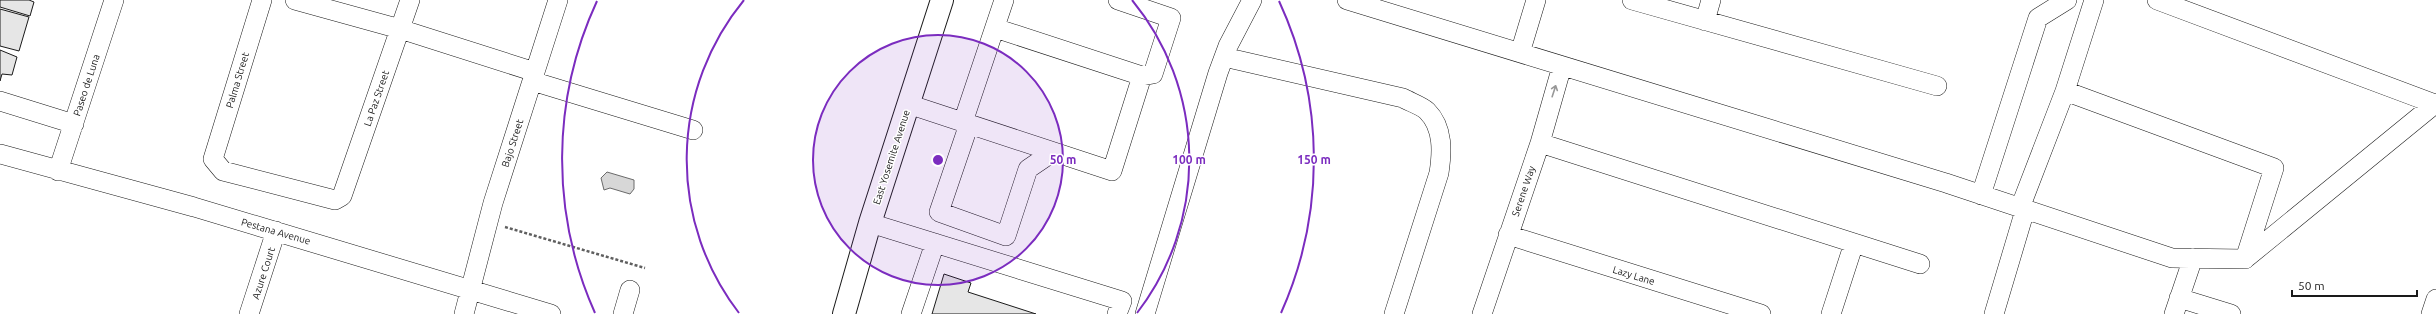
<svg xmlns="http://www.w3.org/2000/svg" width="2436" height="314" font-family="Ubuntu,sans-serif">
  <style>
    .water { fill: #d7d7d7; stroke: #6a6a6a }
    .building { fill: #e6e6e6; stroke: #1a1a1a }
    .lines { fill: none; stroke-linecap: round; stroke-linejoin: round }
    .minor-casing { stroke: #1a1a1a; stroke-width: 20 }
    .major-casing { stroke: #1a1a1a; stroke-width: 24 }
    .path { stroke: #5f5f5f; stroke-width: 2.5; stroke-dasharray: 3 2; stroke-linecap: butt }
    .minor { stroke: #fff; stroke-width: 19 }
    .major { stroke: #fff; stroke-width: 22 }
    .oneway { stroke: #989898 }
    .ring { fill: none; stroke: #7b2cbf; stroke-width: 2 }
    .labels { text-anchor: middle; stroke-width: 3; stroke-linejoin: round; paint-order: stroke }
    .street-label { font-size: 10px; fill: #1a1a1a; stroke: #fff }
    .centre { fill: #7b2cbf; stroke: #fff; stroke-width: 2 }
    .ring-label { font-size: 12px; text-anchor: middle; font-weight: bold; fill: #7b2cbf; stroke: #fff; stroke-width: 3; stroke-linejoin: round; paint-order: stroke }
  </style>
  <rect width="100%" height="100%" fill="#fff"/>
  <!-- water -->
  <path class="water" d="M607 172 634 180V189L630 194 610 188 604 190 601 178Z"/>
  <!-- building -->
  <path class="building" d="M0 0H29L34 2 30 16 0 7Z
    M0 9 29 17 19 51 0 46Z
    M0 50 17 57 12 75 2 74 0 81Z
    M944 274 971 283 968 292 1036 314H932Z"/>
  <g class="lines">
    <!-- minor casing -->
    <g class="minor-casing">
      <path id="minor" d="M262 0 213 159 223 171 335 200 342 196 410 0
        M295 0 400 29 535 72
        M1118 0 1171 18 1153 74 1142 76
        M1347 0 1946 183 2172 258 2245 259 2274 168 2065 91 2020 208
        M1632 0 1937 86
        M2157 0 2435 104
        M1705 21 1711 0
        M1520 53 1536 0
        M1224 57 1403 98C1410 102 1422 106 1427 111 1444 128 1442 153 1439 173L1394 314
        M532 81 693 130
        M2065 91 2094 0
        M0 101 74 124
        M908 104 1112 171 1142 76 995 28
        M963 122 1004 0
        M969 124 939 212 1006 236 1028 169 1053 152
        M1540 143 1920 264
        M0 154 194 207 551 314
        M58 171 114 0
        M1981 195 2038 18 2067 0
        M870 223 1122 301 1117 314
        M1508 235 1761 314
        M2245 259 2436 103
        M2179 298 2231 314
        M249 314 276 231
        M464 314 493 203 558 0
        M623 314 630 290
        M911 314 935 243
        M1145 314 1218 73 1228 46 1252 0
        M1482 314 1540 143 1562 66
        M1831 314 1854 243
        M1994 314 2025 210
        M2174 314 2193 258
        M2431 314 2436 299"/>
    </g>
    <!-- major casing -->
    <g class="major-casing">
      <path id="major" d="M844 314 870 223 942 0"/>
    </g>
    <!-- path -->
    <path class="path" d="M505 227 645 268"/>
    <!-- minor -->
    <use href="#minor" class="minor"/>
    <!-- major -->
    <use href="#major" class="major"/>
  </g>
  <!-- one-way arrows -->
  <defs><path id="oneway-shaft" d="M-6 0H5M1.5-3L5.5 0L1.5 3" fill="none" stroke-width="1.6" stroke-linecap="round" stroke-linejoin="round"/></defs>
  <use class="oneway" href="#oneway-shaft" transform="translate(1554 91) rotate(-72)"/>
  <!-- distance rings -->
  <circle cx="938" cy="160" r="125" fill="#7b2cbf" fill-opacity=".12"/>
  <g class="ring">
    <circle cx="938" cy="160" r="125"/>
    <path d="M739 313A251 251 0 0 1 744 0M1132 0A251 251 0 0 1 1137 313"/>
    <path d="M595 313A376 376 0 0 1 597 1M1279 1A376 376 0 0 1 1281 313"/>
  </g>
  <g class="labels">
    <!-- street labels -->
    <g class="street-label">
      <text transform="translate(237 80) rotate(-73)" y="4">Palma Street</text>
      <text transform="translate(86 85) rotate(-72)" y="4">Paseo de Luna</text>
      <text transform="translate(376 98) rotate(-71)" y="4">La Paz Street</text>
      <text transform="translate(512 143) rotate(-72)" y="4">Bajo Street</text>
      <text transform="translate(891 157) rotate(-72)" y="4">East Yosemite Avenue</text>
      <text transform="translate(1523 191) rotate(-71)" y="4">Serene Way</text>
      <text transform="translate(276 231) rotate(16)" y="4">Pestana Avenue</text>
      <text transform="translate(263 273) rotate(-72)" y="4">Azure Court</text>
      <text transform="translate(1634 275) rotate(17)" y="4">Lazy Lane</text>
    </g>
  </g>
  <circle cx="938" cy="160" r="6" class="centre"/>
  <g class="ring-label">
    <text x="1063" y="164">50 m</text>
    <text x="1189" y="164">100 m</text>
    <text x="1314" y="164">150 m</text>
  </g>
  <!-- scale -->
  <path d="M2292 290v6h125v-6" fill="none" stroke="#1a1a1a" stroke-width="2"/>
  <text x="2298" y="290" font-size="12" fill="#1a1a1a" stroke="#ffffff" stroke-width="3" paint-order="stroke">50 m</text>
</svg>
